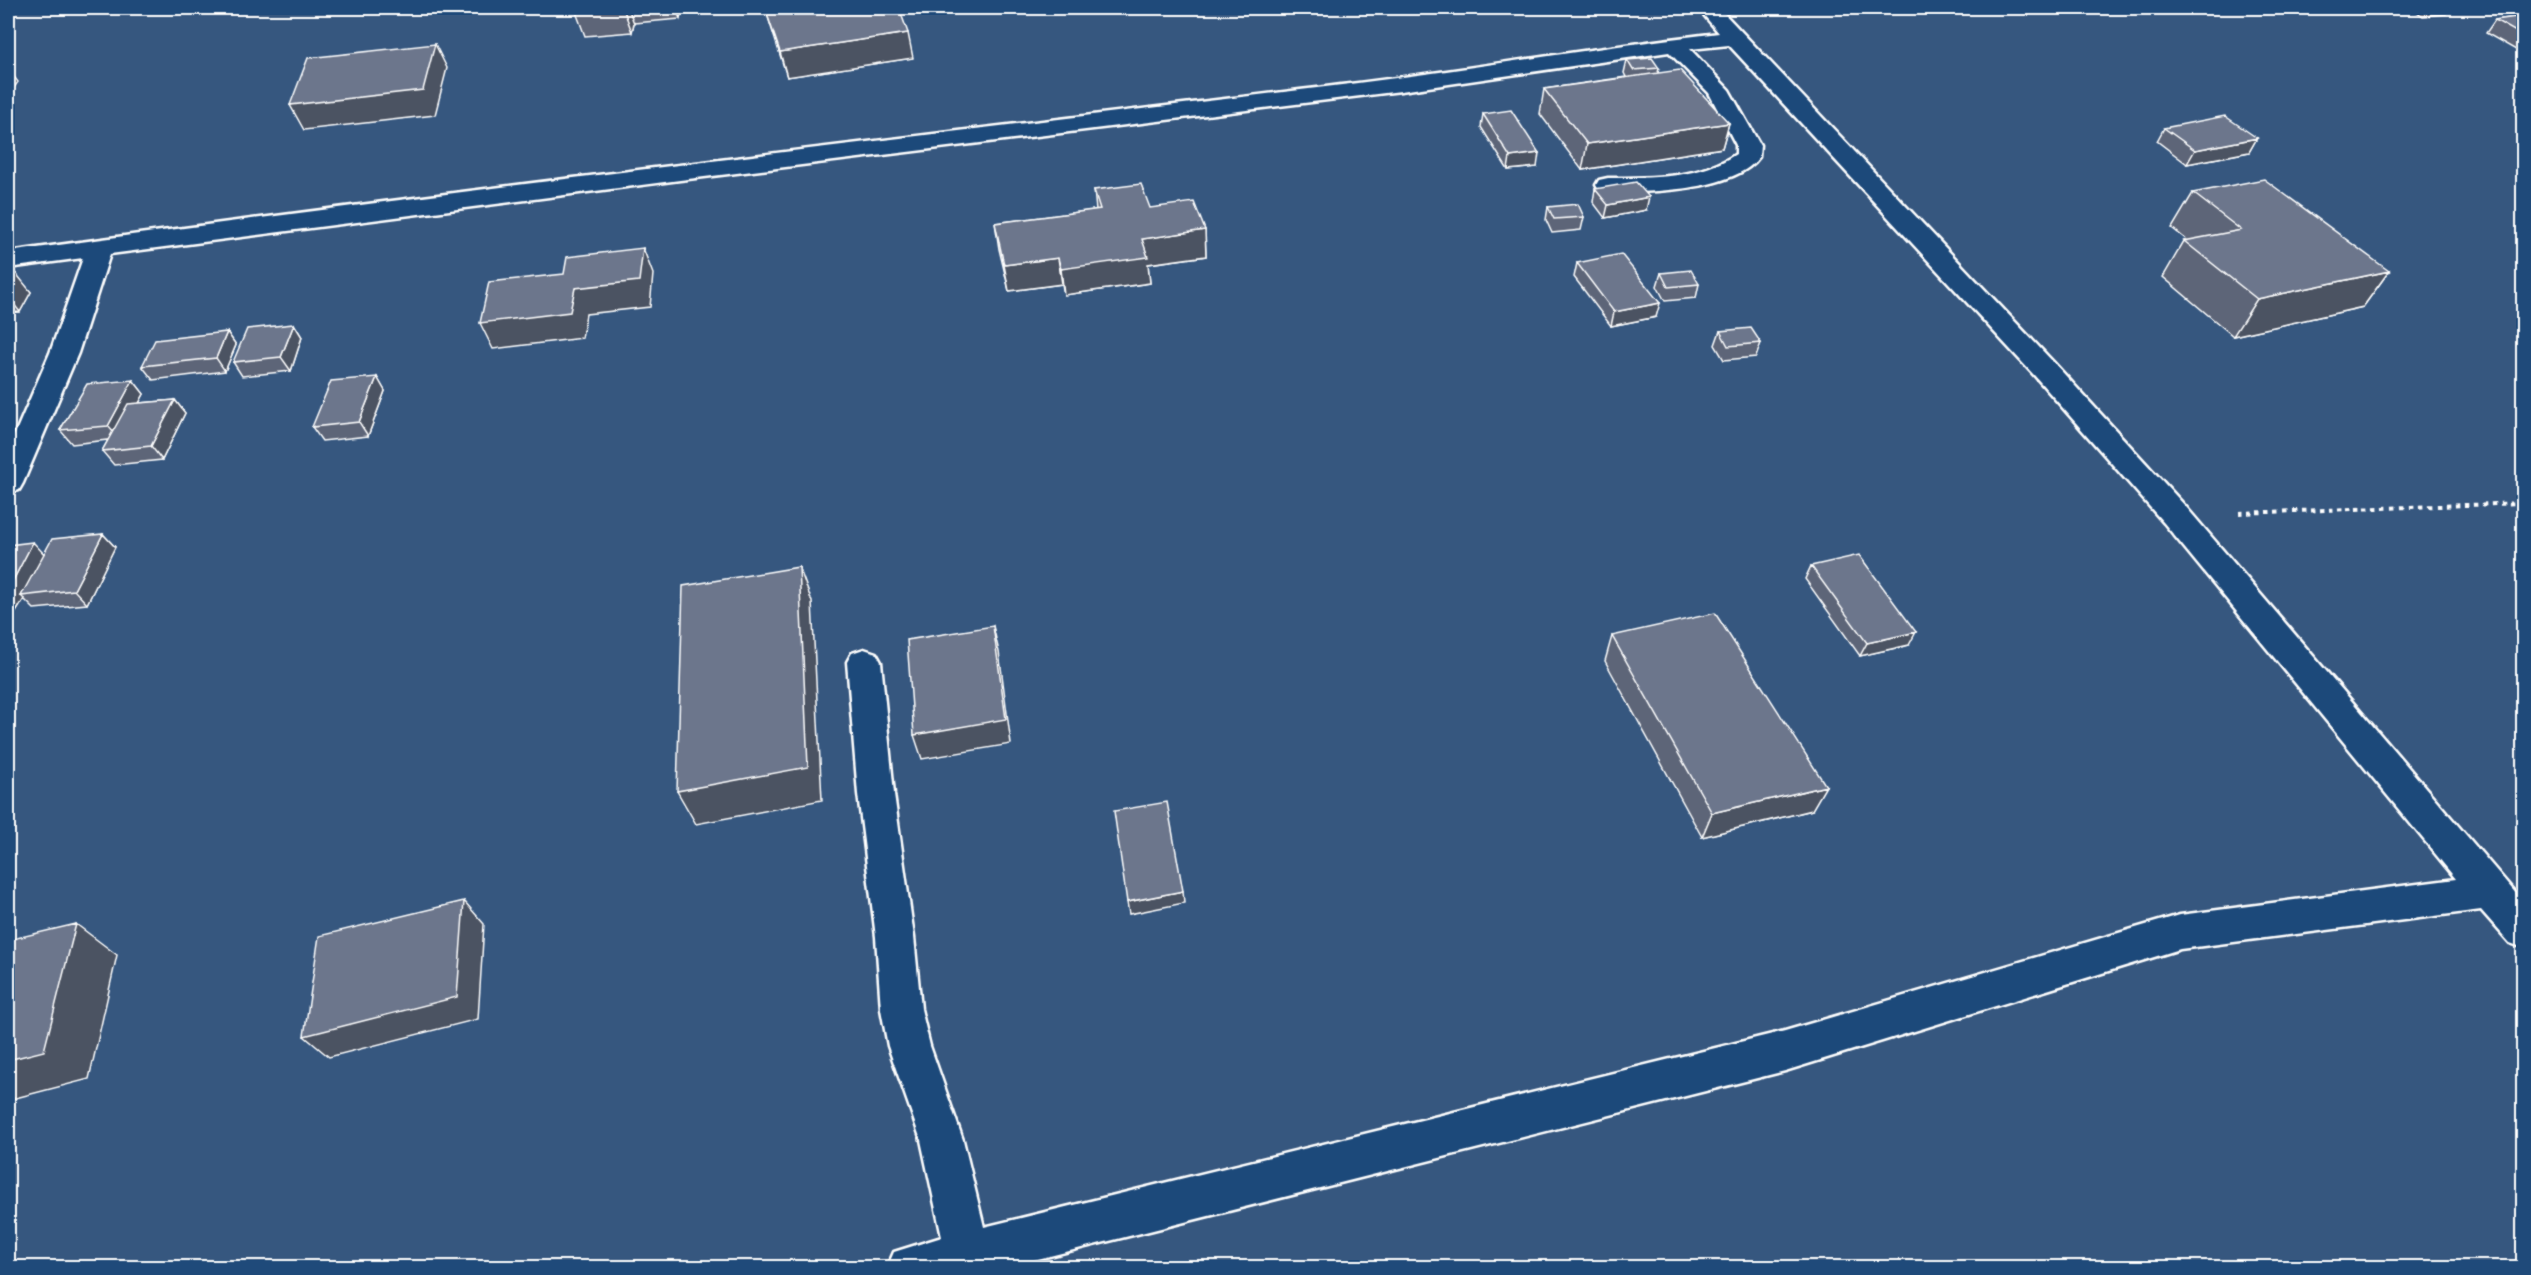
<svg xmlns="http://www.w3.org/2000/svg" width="2531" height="1275" font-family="Delius,sans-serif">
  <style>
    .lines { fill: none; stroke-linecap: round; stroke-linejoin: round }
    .minor-casing { stroke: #fff; stroke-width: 5 }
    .path { stroke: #fff; stroke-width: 4; stroke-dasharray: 4.5 4.5; stroke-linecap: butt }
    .minor { fill: #1f4a7a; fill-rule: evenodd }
    .wall { fill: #5d6578; stroke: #fff; stroke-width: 1.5 }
    .shaded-wall { fill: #4c5362; stroke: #fff; stroke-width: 1.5 }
    .building { fill: #6c768c; stroke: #fff; stroke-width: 1.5 }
  </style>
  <rect width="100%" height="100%" fill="#36577f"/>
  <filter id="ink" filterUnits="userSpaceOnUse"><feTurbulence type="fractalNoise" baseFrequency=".0167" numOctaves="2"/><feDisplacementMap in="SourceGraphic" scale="12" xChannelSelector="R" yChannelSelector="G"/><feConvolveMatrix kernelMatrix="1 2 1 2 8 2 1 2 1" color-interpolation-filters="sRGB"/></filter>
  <g filter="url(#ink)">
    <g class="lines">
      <!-- minor casing -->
      <g class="minor-casing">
        <path id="minor" d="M1698 8H1719L2054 363 2186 507 2524 903V948L2510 943 2481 910 2180 949 1785 1071 1002 1268H887L894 1252 942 1237 921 1140 888 1046 881 1009 876 937 858 794 847 662 852 653 864 649 876 653 881 662 894 794 914 937 921 1009 930 1046 963 1140 984 1227 1785 1031 2180 915 2456 879 2164 523 2034 375 1729 45 1690 49 1729 90 1760 145 1759 157C1735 191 1646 193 1608 192L1599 190 1596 185 1599 180 1608 178C1652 178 1699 179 1736 154V145L1709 93 1669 52 1401 91 680 180 110 254 78 353 23 483 19 490 8 493V450L50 353 83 258 8 268V252C454 190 902 138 1350 84 1473 69 1596 47 1719 33Z"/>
      </g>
      <!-- path -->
      <path class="path" d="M2239 513 2524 503"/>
      <!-- minor -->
      <use href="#minor" class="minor"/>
    </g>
    <!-- wall -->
    <path class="wall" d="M577 8H682L680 19 634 23 632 32 585 36 576 12Z
      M765 8 913 58 787 77Z
      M2411 8H2450L2446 14 2423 16Z
      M2523 16V54L2486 33 2495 20Z
      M1627 60 1659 68 1658 73 1729 123 1722 148 1582 170 1540 114 1544 89 1626 77 1624 73Z
      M1483 114 1537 167 1508 170 1481 127Z
      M2164 128 2257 138 2249 152 2187 164 2157 141Z
      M1595 189 1646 210 1605 218 1593 202Z
      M1094 190 1150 208 1205 230 1206 256 1148 264 1150 283 1064 295 1062 284 1009 291 999 249 995 223 1096 210Z
      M2193 193 2389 271 2363 307 2233 336 2163 277 2184 241H2188L2172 228Z
      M1548 207 1584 217 1581 230 1552 233 1546 220Z
      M1577 263 1656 317 1611 326 1574 277Z
      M8 266 31 292 20 312 8 313Z
      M1661 273 1699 284 1696 298 1665 301 1657 286Z
      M294 324 302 337 291 371 242 376 233 362Z
      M1720 331 1761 343 1756 357 1724 360 1715 345Z
      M227 332 236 345 225 371 153 380 142 366Z
      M377 377 385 391 368 436 322 441 312 427Z
      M133 380 144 394 139 403 175 400 185 413 162 460 114 465 102 451 108 440 72 444 60 430Z
      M103 534 115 547 87 604 34 609 24 599 16 612 8 613V545L44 553Z
      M1811 566 1909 645 1860 656 1805 579Z
      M1612 636 1812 810 1702 837 1605 661Z"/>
    <!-- shaded-wall -->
    <path class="shaded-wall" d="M623 8H628L634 23 632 32Z
      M676 8H682L680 19Z
      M908 33 913 58 787 77 780 52Z
      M435 44 447 68 435 115 304 130 290 105Z
      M8 69 18 82 8 96Z
      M1729 123 1722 148 1582 170 1587 144Z
      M2257 138 2249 152 2187 164 2195 150Z
      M1539 153 1537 167 1508 170 1510 157Z
      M1649 197 1646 210 1605 218 1608 205Z
      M1205 230 1206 256 1148 264 1150 283 1064 295 1061 269 1142 239Z
      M643 248 653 274 650 307 586 314 582 338 493 349 480 323 575 288Z
      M1058 258 1062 284 1009 291 1004 265Z
      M10 266 31 292 20 312 8 297V270Z
      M2389 271 2363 307 2233 336 2257 299Z
      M1660 303 1656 317 1611 326 1614 312Z
      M294 324 302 337 291 371 281 357Z
      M227 332 236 345 225 371 216 358Z
      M377 377 385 391 368 436 359 422Z
      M133 380 144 394 119 439 108 426Z
      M175 400 185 413 162 460 151 446Z
      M103 534 115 547 87 604 74 590Z
      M33 542 46 556 21 596 24 599 16 612 8 603V590Z
      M799 567 812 602 822 800 696 824 677 791Z
      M993 626 999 652 1011 744 922 759 914 735Z
      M1916 632 1909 645 1860 656 1867 643Z
      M1826 786 1812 810 1702 837 1712 813Z
      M1183 891 1184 903 1129 914 1127 902Z
      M464 901 484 924 478 1019 329 1057 304 1036Z
      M76 924 117 955 89 1079 8 1100V1060Z"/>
    <!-- building -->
    <path class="building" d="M577 8H623L576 12Z
      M765 8H847L848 9 863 8H899L908 33 780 52Z
      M2523 16V36L2495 20Z
      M435 44 423 90 290 105 308 58Z
      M1652 58 1659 68 1633 70 1627 60Z
      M1680 70 1729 123 1587 144 1544 89Z
      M1511 110 1539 153 1510 157 1483 114Z
      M2225 116 2257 138 2195 150 2164 128Z
      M2264 179 2389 271 2257 299 2184 241 2241 230 2193 193Z
      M1636 182 1649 197 1608 205 1595 189Z
      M1141 184 1150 208 1194 202 1205 230 1142 239 1148 257 1061 269 1058 258 1004 265 995 223 1100 209 1094 190Z
      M1578 204 1584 217 1554 219 1548 207Z
      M643 248 639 281 575 288 570 312 480 323 489 282 564 274 567 257Z
      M1621 254 1660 303 1614 312 1577 263Z
      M1691 270 1699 284 1668 287 1661 273Z
      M294 324 281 357 233 362 247 329Z
      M1751 328 1761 343 1728 346 1720 331Z
      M227 332 216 358 142 366 155 340Z
      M377 377 359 422 312 427 331 381Z
      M133 380 108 426 60 430 87 384Z
      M175 400 151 446 102 451 128 404Z
      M103 534 74 590 21 596 52 539Z
      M33 542 8 590V545Z
      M1859 555 1916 632 1867 643 1811 566Z
      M799 567 808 767 677 791 683 586Z
      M1715 613 1826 786 1712 813 1612 636Z
      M993 626 1006 719 914 735 907 640Z
      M1167 802 1183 891 1127 902 1114 811Z
      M464 901 457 997 304 1036 319 936Z
      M76 924 44 1051 8 1060V940Z"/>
  </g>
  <!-- margin -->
  <rect width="2531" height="1275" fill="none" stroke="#1f4a7a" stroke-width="30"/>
  <rect x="15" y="15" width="2501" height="1245" fill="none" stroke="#fff" stroke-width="2" filter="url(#ink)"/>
</svg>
